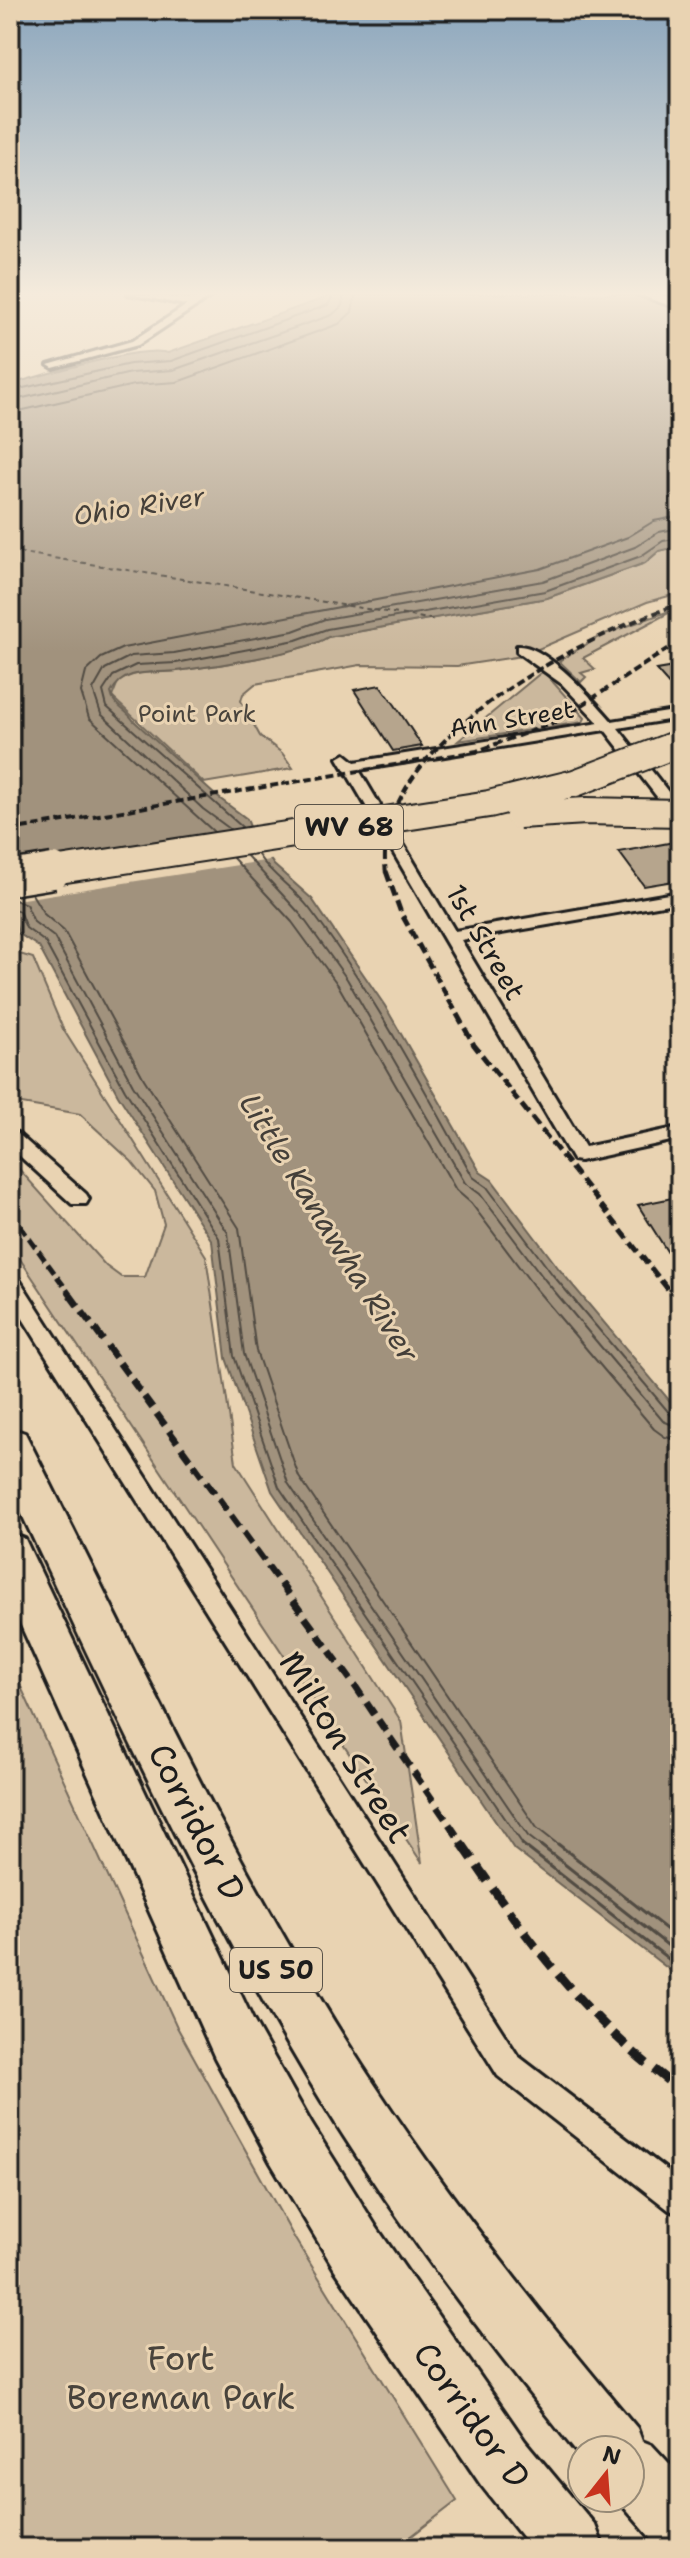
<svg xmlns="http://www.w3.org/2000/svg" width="690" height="2558" font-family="'Shantell Sans',sans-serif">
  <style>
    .green { fill: #cbb89d; stroke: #746a5c; stroke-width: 2 }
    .water { fill: #a1927d; stroke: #6c6356; stroke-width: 2 }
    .pier { fill: #e9d3b2 }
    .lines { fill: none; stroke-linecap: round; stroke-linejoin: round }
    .shore-far1 { stroke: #514b43; stroke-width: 2 }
    .shore { stroke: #514b43; stroke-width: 3 }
    .ferry { stroke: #443f39; stroke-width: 2; stroke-dasharray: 5 4; stroke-linecap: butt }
    .building { fill: #b6a58d; stroke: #1c1c1c; stroke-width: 2 }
    .minor-casing { stroke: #1c1c1c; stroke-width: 6 }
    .tertiary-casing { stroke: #1c1c1c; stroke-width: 6 }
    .primary-casing { stroke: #1c1c1c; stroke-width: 6 }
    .motorway-casing { stroke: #1c1c1c; stroke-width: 6 }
    .minor { fill: #e9d3b2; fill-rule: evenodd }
    .tertiary { fill: #e9d3b2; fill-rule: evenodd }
    .primary { fill: #e9d3b2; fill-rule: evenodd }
    .motorway { fill: #e9d3b2; fill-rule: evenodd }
    .rail-far3 { stroke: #1c1c1c; stroke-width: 4; stroke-dasharray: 8 4; stroke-linecap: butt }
    .rail-far2 { stroke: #1c1c1c; stroke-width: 5; stroke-dasharray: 11 5; stroke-linecap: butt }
    .rail-far1 { stroke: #1c1c1c; stroke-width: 7; stroke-dasharray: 14 7; stroke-linecap: butt }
    .rail { stroke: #1c1c1c; stroke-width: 9; stroke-dasharray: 18 9; stroke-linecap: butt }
    .motorway-bridge-far1-casing { stroke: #1c1c1c; stroke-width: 30; stroke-linecap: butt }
    .motorway-bridge-casing { stroke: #1c1c1c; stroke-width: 39; stroke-linecap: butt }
    .motorway-bridge-far1 { stroke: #e9d3b2; stroke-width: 26 }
    .motorway-bridge { stroke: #e9d3b2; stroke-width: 34 }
    .labels { text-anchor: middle; stroke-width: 6; stroke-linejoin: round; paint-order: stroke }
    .far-park-label { font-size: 24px; fill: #48433c; stroke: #e9d3b2 }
    .far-street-label { font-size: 24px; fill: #1c1c1c; stroke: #e9d3b2 }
    .far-water-label { font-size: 26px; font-style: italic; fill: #443f39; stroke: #e9d3b2 }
    .shield { fill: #e9d3b2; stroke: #5a5349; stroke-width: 2 }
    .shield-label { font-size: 26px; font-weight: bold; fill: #1c1c1c }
    .street-label { font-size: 28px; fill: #1c1c1c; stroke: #e9d3b2 }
    .water-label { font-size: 30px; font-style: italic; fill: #443f39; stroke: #e9d3b2 }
    .near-street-label { font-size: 34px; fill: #1c1c1c; stroke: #e9d3b2 }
    .near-park-label { font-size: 34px; fill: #48433c; stroke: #e9d3b2 }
  </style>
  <rect width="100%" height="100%" fill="#e9d3b2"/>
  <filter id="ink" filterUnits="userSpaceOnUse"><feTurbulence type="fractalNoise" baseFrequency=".0125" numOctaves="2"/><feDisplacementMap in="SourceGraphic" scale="16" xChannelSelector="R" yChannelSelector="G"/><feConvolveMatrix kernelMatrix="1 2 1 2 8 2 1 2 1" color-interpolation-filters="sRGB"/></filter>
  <g filter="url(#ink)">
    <!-- green -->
    <path class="green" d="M680 546V593L647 602 522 656 457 666 360 665 255 684 243 694 241 701 260 736 282 753 293 768 204 783 112 697 118 682C138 669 155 674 177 671 209 667 304 653 328 637L547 598 645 563 659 551Z
      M678 608 583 658 595 669 581 673 586 677 581 682 559 661 602 635Z
      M543 671 585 718 583 722 458 741Z
      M10 951 33 958 63 1029 206 1256 236 1463 401 1721 422 1863 10 1244V1159L106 1266 121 1277H145L164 1224 155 1191 131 1161 80 1114 10 1102Z
      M10 1663 177 2027 295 2239 457 2501 396 2548H10Z"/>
    <!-- water -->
    <path class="water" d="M336 294H680V546L659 551 645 563 547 598 328 637C304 653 209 667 177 671 154 674 124 666 111 693 113 706 127 710 133 720L215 795 247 819 252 832 274 865 312 899 385 1006 480 1172 492 1180 559 1269 680 1413V1978L514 1849 272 1491 226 1358 212 1241 118 1095 39 947 18 933 10 905V384C42 376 143 344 168 353Z"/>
    <!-- pier -->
    <path class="pier" d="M255 831 276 859 10 901V867Z"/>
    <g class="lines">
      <!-- shore-far1 -->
      <path class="shore-far1" d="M10 391 130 364 171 361 328 305 334 294
        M10 401 131 373 173 370 332 315 342 306 344 294
        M10 413 134 385 177 382 339 324 352 312 356 294
        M242 827 107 707 103 691 113 676 136 665 176 663 296 640 327 629 545 591 641 556 663 541 680 538
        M230 829 203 809 101 714 93 690 105 669 131 656 174 653 293 631 325 619 543 581 635 547 659 532 680 528
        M213 831 89 718 81 692 86 672 101 658 123 648 540 569 628 537 654 521 680 516
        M258 855C272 876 294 888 309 908 373 992 422 1086 473 1177L487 1187 552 1274 671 1415 680 1418
        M247 856 301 915 347 979 465 1183 480 1194 545 1280 663 1421 680 1428
        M233 858 292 922 338 985 456 1190 471 1203 535 1288 654 1429 665 1437 680 1440
        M32 894 44 914 64 931 144 1079 239 1228 256 1351 299 1477 537 1828 560 1846
        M10 898 26 904 34 922 54 937 133 1085 228 1233 244 1354 288 1483 528 1836 541 1846
        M10 908 19 911 26 928 45 942 125 1090 219 1238 234 1356 279 1487 524 1846"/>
      <!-- shore -->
      <path class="shore" d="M522 1844 680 1968
        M539 1844 680 1955
        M558 1844 680 1940"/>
      <!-- ferry -->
      <path class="ferry" d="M10 551 435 620"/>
    </g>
    <!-- building -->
    <path class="building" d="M680 666V697L656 670Z
      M380 685 395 705 422 746 393 751 354 690Z
      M680 841V880L644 886 619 852Z
      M672 1198 680 1211V1272L638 1205Z"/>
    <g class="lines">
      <!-- minor casing -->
      <g class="minor-casing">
        <path id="minor" d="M14 294H25L10 304V297Z
          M193 301 201 303 138 345 53 368 48 365 132 341Z
          M517 646C545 643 594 701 612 721L680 710V718L618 728 680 807V821L675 820 605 730 359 770 455 931 680 892V902L461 940 585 1147 680 1127V1139L580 1161 573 1160 338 758 345 754 355 762 599 723 562 684 517 652Z
          M10 1131 17 1133 86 1194 89 1199 86 1204H72L10 1147Z
          M10 1274 17 1276 518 2056 680 2180V2214L669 2210 498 2076 10 1298Z"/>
      </g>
      <!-- tertiary casing -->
      <g class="tertiary-casing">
        <path id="tertiary" d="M128 294 193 299 199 294H213L196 307Z"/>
      </g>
      <!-- primary casing -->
      <g class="primary-casing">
        <path id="primary" d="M636 294H659L680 300V309Z"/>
      </g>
      <!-- motorway casing -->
      <g class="motorway-casing">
        <path id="motorway" d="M10 1428 25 1433C129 1637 225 1848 347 2042 433 2178 533 2305 637 2428L642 2441 652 2445 680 2475V2548L657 2545 616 2498H630V2450H582V2459C483 2337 387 2211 307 2077 195 1889 103 1687 10 1489Z
          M10 1533 25 1539 253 2020 311 2123 377 2228 525 2441 595 2525 604 2548H531L481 2485 335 2270 271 2163 215 2058 10 1601Z"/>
      </g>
      <!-- minor -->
      <use href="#minor" class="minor"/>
      <!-- tertiary -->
      <use href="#tertiary" class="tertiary"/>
      <!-- primary -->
      <use href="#primary" class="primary"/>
      <!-- motorway -->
      <use href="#motorway" class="motorway"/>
      <!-- rail-far3 -->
      <path class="rail-far3" d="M10 830 477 751 558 721 680 641
        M386 873C368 745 580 637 680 604"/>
      <!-- rail-far2 -->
      <path class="rail-far2" d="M386 871 401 913 474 1045 674 1297
        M10 1212 72 1297"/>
      <!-- rail-far1 -->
      <path class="rail-far1" d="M70 1295 353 1683 464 1846
        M673 1295 680 1304"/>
      <!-- rail -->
      <path class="rail" d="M462 1844C529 1942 584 2018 680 2090"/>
      <!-- motorway-bridge-far1 casing -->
      <g class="motorway-bridge-far1-casing">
        <path id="motorway-bridge-far1" d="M519 815 586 811 680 813
          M40 873 489 804 575 783 680 743"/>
      </g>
      <!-- motorway-bridge casing -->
      <g class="motorway-bridge-casing">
        <path id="motorway-bridge" d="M10 878 53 871"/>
      </g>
      <!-- motorway-bridge-far1 -->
      <use href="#motorway-bridge-far1" class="motorway-bridge-far1"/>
      <!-- motorway-bridge -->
      <use href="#motorway-bridge" class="motorway-bridge"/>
    </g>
  </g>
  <!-- sky -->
  <linearGradient id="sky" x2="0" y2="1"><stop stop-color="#8ba6bd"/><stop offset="0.45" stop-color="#f5ebdc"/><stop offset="1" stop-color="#f5ebdc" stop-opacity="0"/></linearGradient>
  <rect width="690" height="652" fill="url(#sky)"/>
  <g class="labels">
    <!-- far-park labels -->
    <g class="far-park-label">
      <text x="197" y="722">Point Park</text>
    </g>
    <!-- far-street labels -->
    <g class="far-street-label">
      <text transform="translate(512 719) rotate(-9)" y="8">Ann Street</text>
    </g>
    <!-- far-water labels -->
    <g class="far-water-label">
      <text transform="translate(139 506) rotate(-9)" y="9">Ohio River</text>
    </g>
    <!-- shield labels -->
    <g class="shield">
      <rect x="295" y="805" width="108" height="44" rx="6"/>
      <rect x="230" y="1948" width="92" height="44" rx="6"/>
    </g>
    <g class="shield-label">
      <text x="349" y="836">WV 68</text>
      <text x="276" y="1979">US 50</text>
    </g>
    <!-- street labels -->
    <g class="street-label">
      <text transform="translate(486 942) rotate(60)" y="10">1st Street</text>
    </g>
    <!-- water labels -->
    <g class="water-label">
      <text transform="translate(329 1228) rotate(58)" y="10">Little Kanawha River</text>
    </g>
    <!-- near-street labels -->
    <g class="near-street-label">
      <text transform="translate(346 1747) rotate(58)" y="12">Milton Street</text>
      <text transform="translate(197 1822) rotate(63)" y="12">Corridor D</text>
      <text transform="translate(472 2415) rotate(54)" y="12">Corridor D</text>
    </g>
    <!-- near-park labels -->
    <g class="near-park-label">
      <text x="181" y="2370">Fort<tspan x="181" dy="39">Boreman Park</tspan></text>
    </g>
  </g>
  <!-- margin -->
  <rect width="690" height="2558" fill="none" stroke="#e9d3b2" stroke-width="40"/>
  <rect x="20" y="20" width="650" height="2518" fill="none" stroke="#1c1c1c" stroke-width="3" filter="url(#ink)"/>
  <!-- north arrow -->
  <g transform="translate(606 2474) rotate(17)"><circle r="38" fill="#e9d3b2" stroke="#978a76" stroke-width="2"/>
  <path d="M0-6L14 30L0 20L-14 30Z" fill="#c8321e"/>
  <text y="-12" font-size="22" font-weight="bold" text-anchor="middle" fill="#1c1c1c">N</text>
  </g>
</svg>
